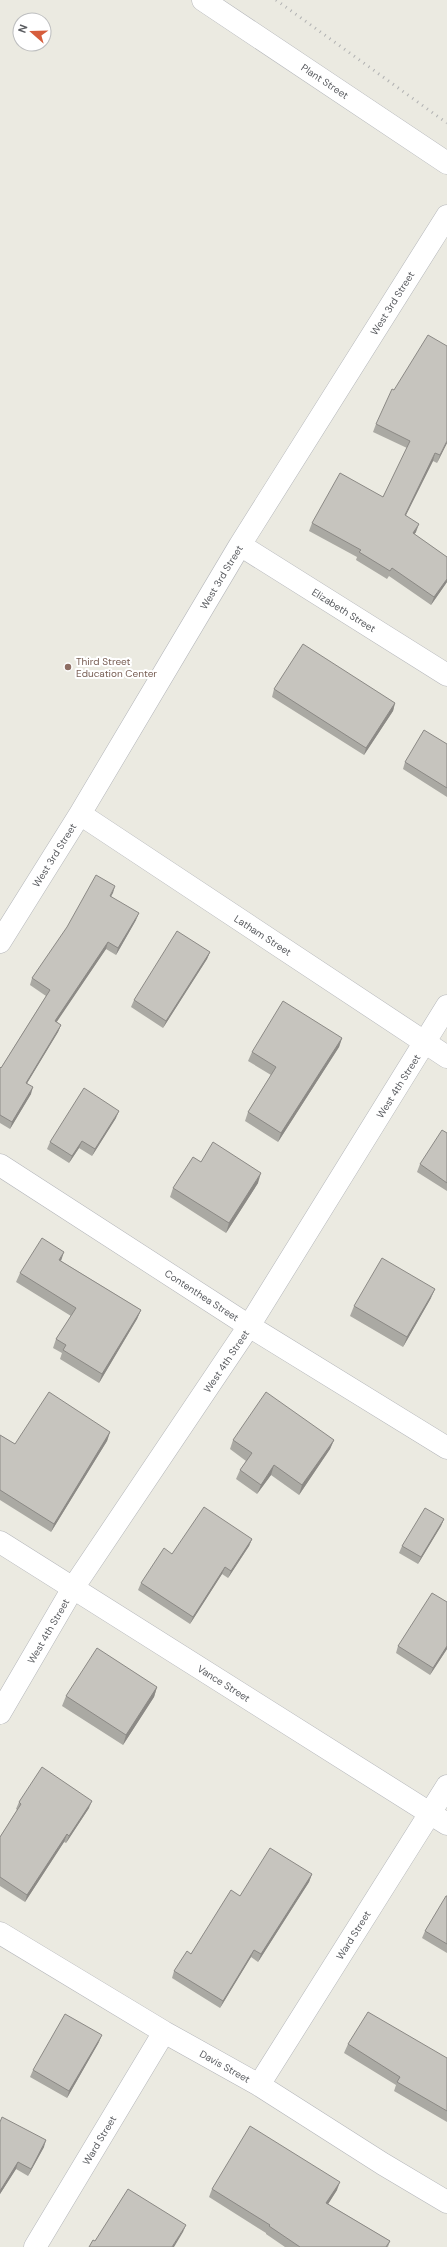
<svg xmlns="http://www.w3.org/2000/svg" width="447" height="2247" font-family="'DM Sans',sans-serif">
  <style>
    .lines { fill: none; stroke-linecap: round; stroke-linejoin: round }
    .minor-casing { stroke: #b4b6ba; stroke-width: 23 }
    .minor { stroke: #fff; stroke-width: 22 }
    .rail { stroke: #b1b2b2; stroke-width: 3; stroke-dasharray: 1 5; stroke-linecap: butt }
    .wall { fill: #aaa9a3 }
    .shaded-wall { fill: #8b8985 }
    .building { fill: #c6c4be; stroke: #8b8985 }
    .education-dot { fill: #8d6e63; stroke: #fff; stroke-width: 1.5 }
    .labels { text-anchor: middle; stroke-width: 4; stroke-linejoin: round; paint-order: stroke }
    .street-label { font-size: 10px; fill: #5a5c60; stroke: #fff }
    .education-label { font-size: 10px; fill: #785e54; stroke: #fff; text-anchor: start }
  </style>
  <rect width="100%" height="100%" fill="#ebeae1"/>
  <g class="lines">
    <!-- minor casing -->
    <g class="minor-casing">
      <path id="minor" d="M203 0 447 163
        M240 545 447 675
        M80 814 447 1057
        M0 942 80 814 240 545 447 216
        M0 1165 249 1326 447 1448
        M0 1542 447 1824
        M0 1713 73 1588 249 1326 447 1006
        M0 1933 164 2032 259 2085 383 2164 447 2202
        M259 2085 447 1786
        M35 2247 164 2032"/>
    </g>
    <!-- minor -->
    <use href="#minor" class="minor"/>
    <!-- rail -->
    <path class="rail" d="M276 0 447 123"/>
  </g>
  <!-- wall -->
  <path class="wall" d="M376 424 447 443 437 463 433 461 406 515 416 532 414 534 447 557V582L431 605 389 576 387 579 356 560 357 557 309 531 312 523 383 497 407 448 373 432Z
    M274 689 395 703 393 711 364 755 272 697Z
    M447 744V797L403 769 405 762Z
    M113 893 111 896 136 920 116 955 106 949 56 1022 61 1025 58 1032 27 1083 31 1094 10 1129 0 1123V1067L1 1068 46 996 30 985 32 978Z
    M210 952 207 959 163 1028 131 1007 134 1000Z
    M342 1038 339 1047 278 1142 245 1121 248 1112 271 1075 248 1061 252 1052Z
    M116 1118 92 1156 79 1148 69 1163 47 1149 50 1142Z
    M447 1133V1191L417 1172 420 1164Z
    M201 1162 258 1183 226 1233 170 1197 173 1188Z
    M61 1261 141 1310 137 1319 99 1383 60 1359 62 1353 53 1348 56 1339 71 1316 16 1282 20 1273Z
    M431 1298 403 1347 350 1316 354 1306Z
    M110 1432 107 1441 51 1532 0 1500V1435L15 1444Z
    M233 1440H334L330 1449 299 1495 271 1475 257 1494 236 1479 240 1470 246 1461 230 1449Z
    M444 1519 441 1526 418 1564 399 1553 402 1546Z
    M252 1539 249 1546 228 1578 222 1574 190 1624 138 1590 141 1583 172 1554Z
    M447 1602V1649L430 1675 396 1653 398 1646Z
    M157 1687 154 1697 123 1745 62 1706 66 1696Z
    M19 1802 89 1808 66 1843 64 1842 25 1902 0 1886V1837L17 1810 16 1809Z
    M312 1874 309 1882 258 1962 251 1957 220 2008 172 1978 174 1971 191 1954 240 1896Z
    M447 1896V1953L422 1938 425 1931Z
    M99 2042 67 2098 30 2077 33 2070Z
    M348 2044 447 2058V2122L394 2091 396 2085 344 2053Z
    M0 2122 44 2147 28 2176 16 2169 0 2194Z
    M212 2189 337 2190 328 2204 390 2241 388 2247H285L266 2234V2233L209 2197Z"/>
  <!-- shaded-wall -->
  <path class="shaded-wall" d="M447 441V443L437 463 440 455Z
    M435 453 433 461 402 523 405 515Z
    M419 524 416 532 410 541 413 533Z
    M447 579V582L431 605 434 597Z
    M395 703 393 711 364 755 366 748Z
    M115 886 113 893 107 903 110 896Z
    M139 913 136 920 116 955 118 948Z
    M108 942 106 949 52 1029 55 1021Z
    M210 952 207 959 163 1028 166 1021Z
    M61 1025 58 1032 23 1090 26 1083Z
    M342 1038 339 1047 278 1142 281 1133Z
    M33 1087 31 1094 10 1129 12 1122Z
    M119 1111 116 1118 92 1156 95 1149Z
    M82 1141 79 1148 69 1163 72 1156Z
    M261 1173 258 1183 226 1233 229 1223Z
    M64 1252 61 1261 59 1260Z
    M435 1289 431 1298 403 1347 407 1337Z
    M141 1310 137 1319 99 1383 102 1374Z
    M110 1432 107 1441 51 1532 54 1524Z
    M334 1440 330 1449 299 1495 302 1485Z
    M274 1465 271 1475 257 1494 261 1485Z
    M444 1519 441 1526 418 1564 421 1557Z
    M252 1539 249 1546 228 1578 231 1571Z
    M225 1567 222 1574 190 1624 193 1617Z
    M447 1646V1649L430 1675 433 1668Z
    M157 1687 154 1697 123 1745 126 1735Z
    M92 1801 89 1808 66 1843 69 1836Z
    M67 1834 64 1842 25 1902 27 1895Z
    M312 1874 309 1882 258 1962 261 1954Z
    M254 1950 251 1957 220 2008 223 2001Z
    M102 2035 99 2042 67 2098 69 2091Z
    M46 2140 44 2147 28 2176 31 2169Z
    M18 2162 16 2169 0 2194V2191Z
    M340 2182 337 2190 323 2212 326 2203Z
    M186 2225 183 2232 174 2247H172Z"/>
  <!-- building -->
  <path class="building" d="M428 335 447 346V441L440 455 435 453 405 515 419 524 413 533 447 557V579L434 597 392 568 390 571 359 552 361 550 312 523 340 473 383 497 410 441 376 424 392 389 394 390Z
    M303 644 395 703 366 748 274 689Z
    M424 730 447 744V788L405 762Z
    M96 875 115 886 110 896 139 913 118 948 108 942 55 1021 61 1025 26 1083 33 1087 12 1122 0 1115V1067L1 1068 50 990 32 978 67 927Z
    M177 931 210 952 166 1021 134 1000Z
    M283 1001 342 1038 281 1133 248 1112 276 1067 252 1052Z
    M84 1088 119 1111 95 1149 82 1141 72 1156 50 1142Z
    M442 1130 447 1133V1183L420 1164Z
    M213 1142 261 1173 229 1223 173 1188 193 1157 201 1162Z
    M42 1238 64 1252 59 1260 141 1310 102 1374 63 1350 66 1345 56 1339 76 1308 20 1273Z
    M382 1258 435 1289 407 1337 354 1306Z
    M49 1392 110 1432 54 1524 0 1490V1435L15 1444Z
    M266 1392 334 1440 302 1485 274 1465 261 1485 240 1470 252 1453 233 1440Z
    M204 1507 252 1539 231 1571 225 1567 193 1617 141 1583 164 1548 172 1554Z
    M425 1508 444 1519 421 1557 402 1546Z
    M432 1593 447 1602V1646L433 1668 398 1646Z
    M97 1648 157 1687 126 1735 66 1696Z
    M42 1767 92 1801 69 1836 67 1834 27 1895 0 1877V1837L21 1804 19 1802Z
    M270 1848 312 1874 261 1954 254 1950 223 2001 174 1971 187 1951 191 1954 231 1890 240 1896Z
    M446 1896H447V1944L425 1931Z
    M368 2012 447 2058V2111L397 2082 400 2077 348 2044Z
    M65 2014 102 2035 69 2091 33 2070Z
    M2 2117 46 2140 31 2169 18 2162 0 2191V2122Z
    M250 2126 340 2182 326 2203 390 2241 386 2247H300L269 2226 270 2225 212 2189Z
    M128 2189 186 2225 172 2247H89L93 2240 95 2241Z"/>
  <!-- markers -->
  <circle class="education-dot" cx="68" cy="667" r="4"/>
  <g class="labels">
    <!-- street labels -->
    <g class="street-label">
      <text transform="translate(325 81) rotate(34)" y="4">Plant Street</text>
      <text transform="translate(392 303) rotate(-58)" y="4">West 3rd Street</text>
      <text transform="translate(221 577) rotate(-59)" y="4">West 3rd Street</text>
      <text transform="translate(344 610) rotate(32)" y="4">Elizabeth Street</text>
      <text transform="translate(54 855) rotate(-58)" y="4">West 3rd Street</text>
      <text transform="translate(263 935) rotate(33)" y="4">Latham Street</text>
      <text transform="translate(398 1086) rotate(-58)" y="4">West 4th Street</text>
      <text transform="translate(202 1295) rotate(33)" y="4">Contenthea Street</text>
      <text transform="translate(226 1361) rotate(-56)" y="4">West 4th Street</text>
      <text transform="translate(48 1631) rotate(-60)" y="4">West 4th Street</text>
      <text transform="translate(224 1683) rotate(32)" y="4">Vance Street</text>
      <text transform="translate(353 1935) rotate(-58)" y="4">Ward Street</text>
      <text transform="translate(225 2066) rotate(29)" y="4">Davis Street</text>
      <text transform="translate(99 2140) rotate(-59)" y="4">Ward Street</text>
    </g>
    <!-- education labels -->
    <g class="education-label">
      <text x="76" y="665">Third Street<tspan x="76" dy="12">Education Center</tspan></text>
    </g>
  </g>
  <!-- north arrow -->
  <g transform="translate(32 32) rotate(290)"><circle r="19" fill="#ffffff" stroke="#bdbebf"/>
  <path d="M0-3L7 15L0 10L-7 15Z" fill="#d65d3c"/>
  <text y="-6" font-size="11" font-weight="bold" text-anchor="middle" fill="#5a5c60">N</text>
  </g>
</svg>
